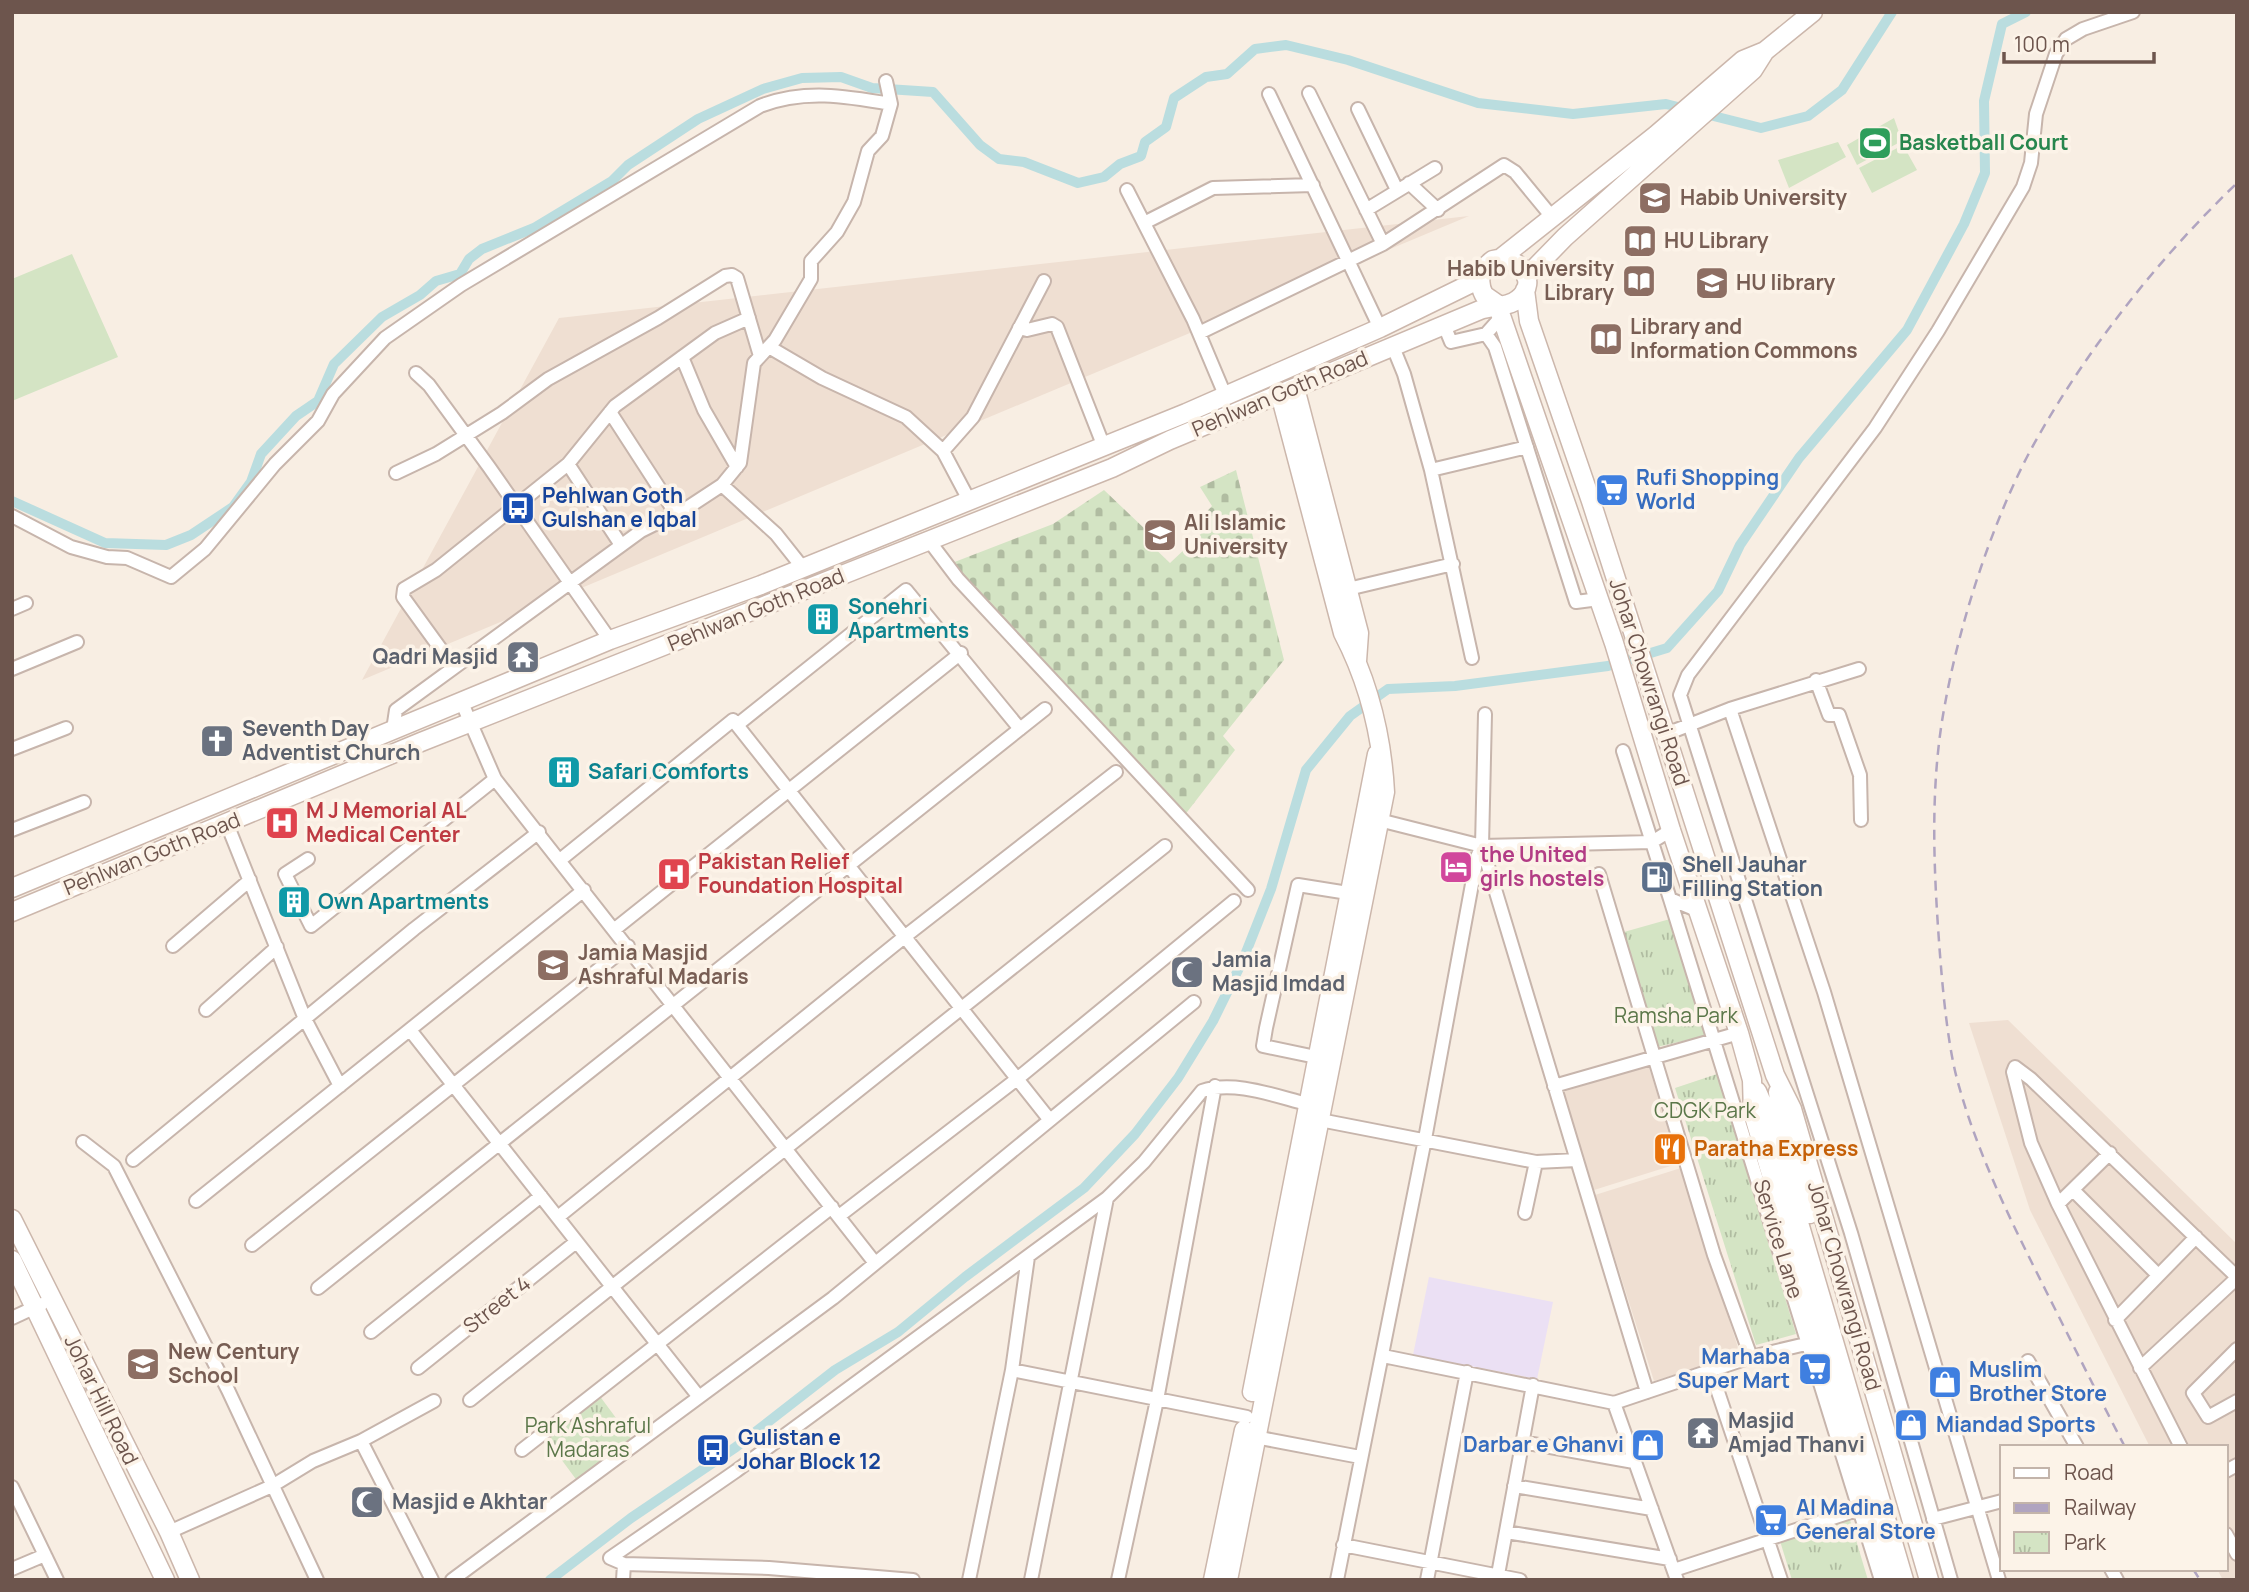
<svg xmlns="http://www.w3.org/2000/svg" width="2249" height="1592" font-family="Manrope,sans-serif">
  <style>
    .residential { fill: #efdfd2 }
    .education { fill: #ebe0f4 }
    .green { fill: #d4e4c4 }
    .cemetery { fill: url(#cemetery-stones) }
    .park { fill: url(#park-tufts) }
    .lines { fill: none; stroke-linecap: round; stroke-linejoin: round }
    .canal { stroke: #badddf; stroke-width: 10 }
    .street-casing { stroke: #c7b5ac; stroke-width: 16 }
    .secondary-casing { stroke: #ccb7ac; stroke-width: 21 }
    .street { stroke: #fff; stroke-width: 12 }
    .secondary { stroke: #fff; stroke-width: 18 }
    .rail { stroke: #b0a4c0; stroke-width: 2.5; stroke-dasharray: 10 7; stroke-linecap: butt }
    .labels { text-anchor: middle; stroke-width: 7; stroke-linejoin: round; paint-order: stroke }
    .leisure-label { font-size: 21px; font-weight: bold; fill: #27864d; stroke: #fcf3e8; text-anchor: start }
    .education-label { font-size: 21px; font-weight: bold; fill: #785e54; stroke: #fcf3e8; text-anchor: start }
    .street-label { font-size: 21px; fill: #6d554d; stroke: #fcf3e8 }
    .shop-label { font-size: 21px; font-weight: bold; fill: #366cbe; stroke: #fcf3e8; text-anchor: start }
    .transit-label { font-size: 21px; font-weight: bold; fill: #164399; stroke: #fcf3e8; text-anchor: start }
    .culture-label { font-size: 21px; font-weight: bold; fill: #0d838f; stroke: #fcf3e8; text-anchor: start }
    .worship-label { font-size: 21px; font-weight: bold; fill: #5b616d; stroke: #fcf3e8; text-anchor: start }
    .health-label { font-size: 21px; font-weight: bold; fill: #be3a42; stroke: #fcf3e8; text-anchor: start }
    .hotel-label { font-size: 21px; font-weight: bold; fill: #b23c85; stroke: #fcf3e8; text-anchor: start }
    .service-label { font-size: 21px; font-weight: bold; fill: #4e5e75; stroke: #fcf3e8; text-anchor: start }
    .park-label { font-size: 21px; fill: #5b7749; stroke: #fcf3e8 }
    .food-label { font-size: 21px; font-weight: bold; fill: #c56008; stroke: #fcf3e8; text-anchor: start }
  </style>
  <defs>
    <pattern id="cemetery-stones" width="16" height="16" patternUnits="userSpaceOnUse" patternTransform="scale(1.75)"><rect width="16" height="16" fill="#d4e4c4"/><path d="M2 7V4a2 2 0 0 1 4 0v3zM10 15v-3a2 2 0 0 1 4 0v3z" fill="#b0bca1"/></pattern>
    <pattern id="park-tufts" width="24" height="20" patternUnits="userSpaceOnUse" patternTransform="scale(1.75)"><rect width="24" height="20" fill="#d4e4c4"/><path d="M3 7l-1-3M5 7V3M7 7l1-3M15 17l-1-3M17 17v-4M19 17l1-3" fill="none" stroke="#b0bca1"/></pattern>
  </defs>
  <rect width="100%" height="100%" fill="#f8eee3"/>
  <!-- residential -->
  <path class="residential" d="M1469 216 362 680 559 318Z
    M2008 1020 2237 1244V1580H2223L2217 1569H2226V1447H2150L2030 1210 1969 1023Z
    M1648 1065 1680 1163 1594 1190 1563 1092Z
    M1681 1168 1740 1354 1654 1381 1595 1195Z"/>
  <!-- education -->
  <path class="education" d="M1429 1277 1553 1302 1537 1379 1413 1355Z"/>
  <!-- green -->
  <path class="green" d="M1894 118 1902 141 1857 165 1847 145Z
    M1838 142 1846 157 1789 188 1778 160Z
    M1903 145 1917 170 1872 193 1859 168Z
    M72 254 118 357 12 401V279Z"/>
  <!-- cemetery -->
  <path class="cemetery" d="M1236 470 1284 660 1223 736 1235 750 1184 816 976 594 952 563 1053 524 1104 490 1146 530V540L1170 563 1205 530 1200 519 1212 506 1200 487Z"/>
  <!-- park -->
  <path class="park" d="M1670 919 1709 1035 1657 1047 1624 932Z
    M1717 1074 1796 1334 1756 1345 1675 1088Z
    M599 1395 633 1441 578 1482 544 1436Z
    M1850 1520 1868 1580H1792L1780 1541Z"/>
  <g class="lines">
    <!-- canal -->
    <path class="canal" d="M12 501 105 543 166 545 191 535 233 507 251 482 261 454 296 416 318 401 334 364 382 317 420 295 436 281 460 274 469 259 482 249 534 228 612 181 628 165 698 119 763 89 802 78 841 77 872 88 933 92 980 145 999 159 1024 162 1078 183 1104 177 1120 164 1141 156 1145 142 1166 127 1174 98 1206 77 1227 74 1255 49 1286 45 1348 60 1478 103 1573 114 1666 104 1761 128 1808 116 1842 90 1892 12
      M550 1580 631 1518 736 1447 835 1370 898 1332 965 1277 1084 1188 1135 1134 1178 1078 1213 1021 1243 960 1271 889 1306 770 1350 716 1388 689 1455 686 1608 666 1667 648 1718 591 1740 545 1799 458 1907 330 1964 224 1985 173 1984 101 2002 24 2026 12"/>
    <!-- street casing -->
    <g class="street-casing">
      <path id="street" d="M1309 93 1383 244
        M1269 94 1380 328
        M1358 109 1397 190
        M1409 183 1438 210
        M1127 190 1193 319 1225 395
        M1366 210 1435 168
        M1144 223 1213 188 1313 185
        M1502 316 1486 334 1495 347 1576 602 1599 599
        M1444 325 1451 342 1486 334
        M1019 328 1027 330 1052 324 1057 327 1104 447
        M1199 333 1383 244 1504 165 1515 172 1552 217
        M769 347 822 378 906 417 943 451 970 502
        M1393 347 1404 374 1431 470
        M682 357 704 410 737 467
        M416 373 429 385 489 467 610 640
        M610 412 676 514
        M943 451 973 417 1044 281
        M568 464 621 545
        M396 473 436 454 502 413 548 379 658 318 725 276 732 275 737 278 760 356
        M722 485 776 534 803 568
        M12 516 71 547 107 557 127 558 171 577 205 549 275 464 318 421 333 394 385 338 461 285 760 106C804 89 845 96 891 104
        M930 542 958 579 1248 890
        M1348 589 1453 564
        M12 609 26 603
        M1472 658 1431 470 1527 447
        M453 666 403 597 404 589 436 570 568 464 615 406 715 333 749 318
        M12 669 77 642
        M1816 680 1829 715H1839L1860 775 1861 820
        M462 703 495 779
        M1730 709 1824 992 1999 1580
        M1485 714 1482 846 1647 1392
        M737 725 906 590 1020 729
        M393 730 396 710 641 531 687 508 722 485 740 463 754 363 775 340 811 279V261L837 232 854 202 868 151 882 136 891 104 886 81
        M1666 734 1730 709 1859 669
        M12 749 66 728
        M1623 751 1670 899 1699 911
        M1379 820 1482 846 1652 842 1671 830
        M227 824 305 1019 340 1086
        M12 830 84 802
        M308 859 285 874 311 926 495 779 875 1263
        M560 860 733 720 1049 1119
        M1599 874 1714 1255 1751 1357
        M1670 899 1881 1580
        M615 929 961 653
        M173 946 250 880
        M206 1010 277 947
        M410 1030 699 1397
        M1316 1057 1263 1046 1266 1028 1298 885 1348 893
        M1554 1086 1739 1033
        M1320 1120 1536 1162 1577 1160
        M83 1142 114 1166 228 1390 317 1580
        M133 1160 414 929 539 832
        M2074 1191 2158 1275
        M196 1201 584 890
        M2058 1204 2110 1153
        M1525 1213 1536 1162
        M839 1216 1017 1079 1234 901
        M558 1217 903 938 1116 772
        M252 1245 628 946
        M318 1288 1045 709
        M12 1318 42 1304
        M2115 1320 2196 1237
        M371 1332 541 1196
        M2237 1349 2193 1393 2208 1417 2237 1401
        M1383 1356 1614 1403 1751 1357 1810 1343
        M2028 1361 2077 1447
        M418 1368 576 1242
        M2140 1368 2237 1278
        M1012 1370 1247 1417
        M1711 1371 1781 1580
        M470 1400 1165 846
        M1614 1403 1677 1580
        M1255 1437 1360 1457
        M361 1441 432 1580
        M1522 1442 1634 1462
        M2181 1447 2058 1204 2031 1143 2013 1072 2015 1067 2031 1079 2237 1277
        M522 1450 832 1207
        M2226 1471 2237 1465
        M1514 1486 1652 1509
        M12 1487 57 1580
        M1933 1519 2002 1501
        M169 1532 272 1486 313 1461 361 1441 434 1401
        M1506 1532 1670 1559
        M2226 1534 2237 1554
        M1343 1545 1520 1580
        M12 1569 45 1555
        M2111 1569 2117 1580
        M1674 1570 1860 1509
        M452 1580 833 1298 1194 1002
        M623 1580 624 1564
        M913 1580 769 1568 624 1564 610 1558 736 1471 1107 1198 1144 1162 1202 1091C1234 1080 1275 1096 1307 1104
        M969 1580 1012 1370 1028 1257
        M1031 1580 1107 1198
        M1118 1580 1157 1400 1215 1086
        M1337 1580 1425 1139 1477 857 1482 846
        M1427 1580 1467 1372
        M1497 1580 1533 1385
        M1951 1580 1851 1233 1680 695 1688 675 1875 428 1938 331 2023 187 2031 163 2036 114 2056 54 2066 39 2083 29 2133 12"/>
    </g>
    <!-- secondary casing -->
    <g class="secondary-casing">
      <path id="secondary" d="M1501 258 1656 135 1743 60 1765 51
        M1526 277 1565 237 1753 70 1765 51 1813 12
        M1525 290 1529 321 1591 501 1775 1075 1792 1109 1929 1580
        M1497 304 1614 643 1671 830 1739 1033 1752 1080 1753 1113 1891 1580
        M1295 388 1359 633 1357 661
        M12 888 610 640 761 585 1186 413 1380 328 1480 279
        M12 912 421 742 1112 468 1170 440 1480 310C1492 306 1509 307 1518 299 1541 281 1517 253 1493 260 1480 269 1477 281 1484 295L1497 304
        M1757 1091 1767 1114 1904 1580
        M1778 1092 1781 1115 1810 1214
        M12 1219 169 1532 190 1580
        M12 1260 165 1580
        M1252 1392 1377 754
        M1213 1580 1244 1430
        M1228 1580 1385 792C1382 737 1368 681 1343 633L1280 394"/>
    </g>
    <!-- street -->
    <use href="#street" class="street"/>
    <!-- secondary -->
    <use href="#secondary" class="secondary"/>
    <!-- rail -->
    <path class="rail" d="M2125 1447C2098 1395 2072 1343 2046 1291 2012 1223 1977 1154 1957 1079 1946 1037 1941 971 1938 927 1933 853 1931 777 1945 704 1960 620 1996 509 2039 435 2091 344 2161 256 2237 183
      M2193 1569 2200 1580"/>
  </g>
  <!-- icons -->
  <defs>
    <g id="stadium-square" transform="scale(1.75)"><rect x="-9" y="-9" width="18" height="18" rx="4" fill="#2e9e5b" stroke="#fcf3e8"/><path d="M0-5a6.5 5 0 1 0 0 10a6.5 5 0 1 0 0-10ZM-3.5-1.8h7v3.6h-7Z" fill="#fff"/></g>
    <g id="university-square" transform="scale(1.75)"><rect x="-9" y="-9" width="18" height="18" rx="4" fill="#8d6e63" stroke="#fcf3e8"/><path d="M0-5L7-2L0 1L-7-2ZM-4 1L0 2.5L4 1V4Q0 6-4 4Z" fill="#fff"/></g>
    <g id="library-square" transform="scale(1.75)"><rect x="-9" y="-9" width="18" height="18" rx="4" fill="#8d6e63" stroke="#fcf3e8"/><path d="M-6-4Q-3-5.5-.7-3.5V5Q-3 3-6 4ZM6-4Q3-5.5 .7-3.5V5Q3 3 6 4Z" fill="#fff"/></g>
    <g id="supermarket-square" transform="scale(1.75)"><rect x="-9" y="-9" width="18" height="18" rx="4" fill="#3f7fe0" stroke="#fcf3e8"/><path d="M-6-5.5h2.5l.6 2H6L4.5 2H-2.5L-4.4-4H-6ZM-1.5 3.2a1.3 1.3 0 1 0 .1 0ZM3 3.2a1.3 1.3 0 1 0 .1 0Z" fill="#fff"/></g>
    <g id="bus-square" transform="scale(1.75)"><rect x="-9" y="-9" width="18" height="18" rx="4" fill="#1a4fb4" stroke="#fcf3e8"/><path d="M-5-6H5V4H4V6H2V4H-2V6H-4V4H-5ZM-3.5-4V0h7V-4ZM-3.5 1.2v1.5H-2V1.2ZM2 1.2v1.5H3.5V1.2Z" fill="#fff"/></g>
    <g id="building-square" transform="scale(1.75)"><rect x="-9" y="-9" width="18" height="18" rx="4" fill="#0f9aa8" stroke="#fcf3e8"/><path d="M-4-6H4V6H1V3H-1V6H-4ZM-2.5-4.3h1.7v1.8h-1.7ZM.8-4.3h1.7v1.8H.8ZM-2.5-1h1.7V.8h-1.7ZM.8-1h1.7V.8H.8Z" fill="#fff"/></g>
    <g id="temple-square" transform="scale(1.75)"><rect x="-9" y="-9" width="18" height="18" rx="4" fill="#6b7280" stroke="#fcf3e8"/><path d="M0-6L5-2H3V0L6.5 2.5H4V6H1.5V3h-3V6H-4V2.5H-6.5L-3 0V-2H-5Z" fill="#fff"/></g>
    <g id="church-square" transform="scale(1.75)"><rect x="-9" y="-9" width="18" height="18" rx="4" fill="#6b7280" stroke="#fcf3e8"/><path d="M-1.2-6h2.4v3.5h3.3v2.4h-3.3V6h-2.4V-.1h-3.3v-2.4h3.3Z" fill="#fff"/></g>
    <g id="hospital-square" transform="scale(1.75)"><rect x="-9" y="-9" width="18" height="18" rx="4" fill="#e0444e" stroke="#fcf3e8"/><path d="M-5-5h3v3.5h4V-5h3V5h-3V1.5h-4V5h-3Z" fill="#fff"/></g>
    <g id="hotel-square" transform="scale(1.75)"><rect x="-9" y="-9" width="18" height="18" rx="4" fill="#d1479c" stroke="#fcf3e8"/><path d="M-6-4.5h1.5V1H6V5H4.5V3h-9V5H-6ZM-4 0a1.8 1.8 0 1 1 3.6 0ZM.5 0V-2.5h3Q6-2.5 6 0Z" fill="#fff"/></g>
    <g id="fuel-square" transform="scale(1.75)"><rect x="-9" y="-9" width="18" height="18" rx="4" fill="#5c6f8a" stroke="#fcf3e8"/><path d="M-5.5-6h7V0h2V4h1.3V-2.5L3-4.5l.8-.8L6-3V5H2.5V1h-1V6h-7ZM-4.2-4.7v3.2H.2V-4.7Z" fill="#fff"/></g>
    <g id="mosque-square" transform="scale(1.75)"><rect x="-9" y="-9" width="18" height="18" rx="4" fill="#6b7280" stroke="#fcf3e8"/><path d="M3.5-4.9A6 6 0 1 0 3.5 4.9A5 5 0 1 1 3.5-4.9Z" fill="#fff"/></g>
    <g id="restaurant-square" transform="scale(1.75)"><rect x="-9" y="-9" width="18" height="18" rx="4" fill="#e8710a" stroke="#fcf3e8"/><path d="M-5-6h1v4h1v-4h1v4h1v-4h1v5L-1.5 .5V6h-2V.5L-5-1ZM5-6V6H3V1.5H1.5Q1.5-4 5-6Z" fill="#fff"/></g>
    <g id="school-square" transform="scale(1.75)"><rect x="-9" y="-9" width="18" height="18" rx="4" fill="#8d6e63" stroke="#fcf3e8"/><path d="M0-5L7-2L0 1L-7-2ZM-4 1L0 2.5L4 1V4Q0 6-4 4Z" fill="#fff"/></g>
    <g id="shop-square" transform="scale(1.75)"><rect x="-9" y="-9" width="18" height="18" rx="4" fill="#3f7fe0" stroke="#fcf3e8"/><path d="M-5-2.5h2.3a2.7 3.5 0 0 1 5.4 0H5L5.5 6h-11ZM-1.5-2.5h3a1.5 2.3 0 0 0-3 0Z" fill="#fff"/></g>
  </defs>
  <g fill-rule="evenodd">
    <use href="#stadium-square" x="1875" y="143"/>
    <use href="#university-square" x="1655" y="198"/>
    <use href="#library-square" x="1640" y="241"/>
    <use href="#library-square" x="1639" y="281"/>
    <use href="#university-square" x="1712" y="283"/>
    <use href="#library-square" x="1606" y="339"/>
    <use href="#supermarket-square" x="1612" y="490"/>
    <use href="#bus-square" x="518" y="508"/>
    <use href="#university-square" x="1160" y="535"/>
    <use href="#building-square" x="823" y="619"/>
    <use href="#temple-square" x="523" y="657"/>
    <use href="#church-square" x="217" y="741"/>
    <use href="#building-square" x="564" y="772"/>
    <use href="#hospital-square" x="282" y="823"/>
    <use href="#hotel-square" x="1456" y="867"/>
    <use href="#hospital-square" x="674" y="874"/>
    <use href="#fuel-square" x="1657" y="877"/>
    <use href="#building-square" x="294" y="902"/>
    <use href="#university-square" x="553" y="965"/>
    <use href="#mosque-square" x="1187" y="972"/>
    <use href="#restaurant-square" x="1670" y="1149"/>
    <use href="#school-square" x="143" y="1364"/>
    <use href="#supermarket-square" x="1815" y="1369"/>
    <use href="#shop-square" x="1945" y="1382"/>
    <use href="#shop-square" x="1911" y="1425"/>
    <use href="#temple-square" x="1703" y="1433"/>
    <use href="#shop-square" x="1648" y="1445"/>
    <use href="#bus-square" x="713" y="1450"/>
    <use href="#mosque-square" x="367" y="1502"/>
    <use href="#supermarket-square" x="1771" y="1520"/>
  </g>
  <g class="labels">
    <!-- leisure labels -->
    <g class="leisure-label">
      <text x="1899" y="150">Basketball Court</text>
    </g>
    <!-- education labels -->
    <g class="education-label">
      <text x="1680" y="205">Habib University</text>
      <text x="1664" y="248">HU Library</text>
      <text x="1614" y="276" text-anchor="end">Habib University<tspan x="1614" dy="24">Library</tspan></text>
      <text x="1736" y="290">HU library</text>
      <text x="1630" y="334">Library and<tspan x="1630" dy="24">Information Commons</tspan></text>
      <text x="1184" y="530">Ali Islamic<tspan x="1184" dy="24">University</tspan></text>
      <text x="578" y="960">Jamia Masjid<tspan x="578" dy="24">Ashraful Madaris</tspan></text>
      <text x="168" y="1359">New Century<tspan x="168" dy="24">School</tspan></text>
    </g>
    <!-- street labels -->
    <g class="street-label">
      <text transform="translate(1280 394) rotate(-23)" y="7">Pehlwan Goth Road</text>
      <text transform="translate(756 610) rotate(-22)" y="7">Pehlwan Goth Road</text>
      <text transform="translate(1649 682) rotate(72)" y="7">Johar Chowrangi Road</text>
      <text transform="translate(152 854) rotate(-22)" y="7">Pehlwan Goth Road</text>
      <text transform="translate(1778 1239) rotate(73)" y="7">Service Lane</text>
      <text transform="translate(1844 1286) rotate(74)" y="7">Johar Chowrangi Road</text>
      <text transform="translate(497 1305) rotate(-38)" y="7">Street 4</text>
      <text transform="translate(101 1400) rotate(64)" y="7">Johar Hill Road</text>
    </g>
    <!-- shop labels -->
    <g class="shop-label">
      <text x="1636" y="485">Rufi Shopping<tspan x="1636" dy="24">World</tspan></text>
      <text x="1790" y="1364" text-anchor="end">Marhaba<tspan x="1790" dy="24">Super Mart</tspan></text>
      <text x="1969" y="1377">Muslim<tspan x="1969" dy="24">Brother Store</tspan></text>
      <text x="1936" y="1432">Miandad Sports</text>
      <text x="1624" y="1452" text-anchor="end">Darbar e Ghanvi</text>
      <text x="1796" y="1515">Al Madina<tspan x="1796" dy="24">General Store</tspan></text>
    </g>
    <!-- transit labels -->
    <g class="transit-label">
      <text x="542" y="503">Pehlwan Goth<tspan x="542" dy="24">Gulshan e Iqbal</tspan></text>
      <text x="738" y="1445">Gulistan e<tspan x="738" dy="24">Johar Block 12</tspan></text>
    </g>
    <!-- culture labels -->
    <g class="culture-label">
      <text x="848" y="614">Sonehri<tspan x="848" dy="24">Apartments</tspan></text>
      <text x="588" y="779">Safari Comforts</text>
      <text x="318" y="909">Own Apartments</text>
    </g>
    <!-- worship labels -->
    <g class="worship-label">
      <text x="498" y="664" text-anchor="end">Qadri Masjid</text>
      <text x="242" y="736">Seventh Day<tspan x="242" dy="24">Adventist Church</tspan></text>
      <text x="1212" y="967">Jamia<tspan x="1212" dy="24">Masjid Imdad</tspan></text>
      <text x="1728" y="1428">Masjid<tspan x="1728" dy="24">Amjad Thanvi</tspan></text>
      <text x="392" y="1509">Masjid e Akhtar</text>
    </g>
    <!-- health labels -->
    <g class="health-label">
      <text x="306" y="818">M J Memorial AL<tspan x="306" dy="24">Medical Center</tspan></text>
      <text x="698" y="869">Pakistan Relief<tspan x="698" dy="24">Foundation Hospital</tspan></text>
    </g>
    <!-- hotel labels -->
    <g class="hotel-label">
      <text x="1480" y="862">the United<tspan x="1480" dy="24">girls hostels</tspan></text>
    </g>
    <!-- service labels -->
    <g class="service-label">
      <text x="1682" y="872">Shell Jauhar<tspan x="1682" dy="24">Filling Station</tspan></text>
    </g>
    <!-- park labels -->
    <g class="park-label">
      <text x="1676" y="1023">Ramsha Park</text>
      <text x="1705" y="1118">CDGK Park</text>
      <text x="588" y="1433">Park Ashraful<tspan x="588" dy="24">Madaras</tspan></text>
    </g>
    <!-- food labels -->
    <g class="food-label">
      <text x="1694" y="1156">Paratha Express</text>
    </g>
  </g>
  <!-- border -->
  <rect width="2249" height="1592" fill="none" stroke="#6d554d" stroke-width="28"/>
  <!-- legend -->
  <rect x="2000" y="1445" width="228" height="126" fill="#fcf3e8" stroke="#c3b4aa" stroke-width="2"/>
  <rect x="2014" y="1468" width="35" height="10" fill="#ffffff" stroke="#c3b4aa" stroke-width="2"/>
  <text x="2064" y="1480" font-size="21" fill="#6d554d">Road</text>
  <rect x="2014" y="1503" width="35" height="10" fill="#b0a4c0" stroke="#c3b4aa" stroke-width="2"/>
  <text x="2064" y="1515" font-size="21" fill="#6d554d">Railway</text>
  <rect x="2014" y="1532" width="35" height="21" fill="url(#park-tufts)" stroke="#c3b4aa" stroke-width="2"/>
  <text x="2064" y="1550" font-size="21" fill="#6d554d">Park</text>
  <!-- scale -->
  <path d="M2004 52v10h150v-10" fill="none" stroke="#6d554d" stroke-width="3.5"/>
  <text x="2014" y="52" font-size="21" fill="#6d554d" stroke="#fcf3e8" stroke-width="5" paint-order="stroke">100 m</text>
</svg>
